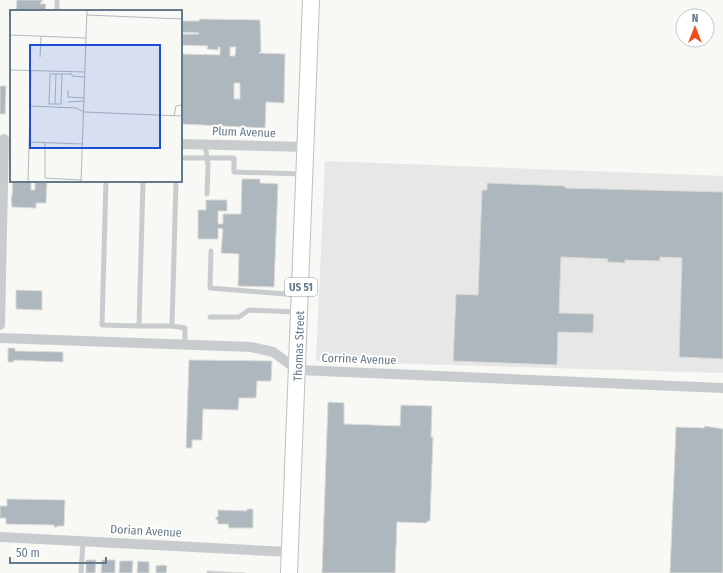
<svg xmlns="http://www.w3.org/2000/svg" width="723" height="573" font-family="'Fira Sans Condensed',sans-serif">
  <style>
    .built { fill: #e6e7e6 }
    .building { fill: #aeb7bd; stroke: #dadad7; fill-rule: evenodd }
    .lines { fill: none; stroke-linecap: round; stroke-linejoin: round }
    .primary-casing { stroke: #bbbfc3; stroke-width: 18 }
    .service { stroke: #c8cccf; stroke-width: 5 }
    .minor { stroke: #c8cccf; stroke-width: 10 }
    .primary { stroke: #fff; stroke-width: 16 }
    .labels { text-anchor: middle; stroke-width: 4; stroke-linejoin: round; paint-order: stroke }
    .shield { fill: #fff; stroke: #92a1ac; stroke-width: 1 }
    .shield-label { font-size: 11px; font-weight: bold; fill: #647989 }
    .street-label { font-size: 12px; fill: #647989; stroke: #fff }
    .inset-road { fill: none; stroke: #b0bac0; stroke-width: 1 }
    .view { fill: #1d4ed8; fill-opacity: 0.15; stroke: #1d4ed8; stroke-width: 2 }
    .inset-edge { fill: none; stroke: #647989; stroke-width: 2 }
  </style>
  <rect width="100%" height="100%" fill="#f8f8f5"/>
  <!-- built -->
  <path class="built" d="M325 161 723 176V373L316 361Z"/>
  <!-- building -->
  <path class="building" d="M17 0H43L40 4H46L45 11H16Z
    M200 19 260 20 261 51 259 53 285 54 284 103 266 102 265 128 181 124V54L220 55V47H218V50L207 49 208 46 181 45 182 34H199V33L182 32V21H199ZM230 47H236L235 56H230ZM234 83H240V99H234Z
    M0 86H6L5 114H0Z
    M242 179H260V183L278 184 274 287 238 286 239 254 221 253 223 229 218 228V239H198V210H206V200H227V211H218V224H223V214H241Z
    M13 181H31V190H35V181H47L46 203H36V208L12 207 11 197H12Z
    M487 183 565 186V188L723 192V359L679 357 682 258 660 257V261L625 260V263L607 262 608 259 561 257 559 313 594 314 593 333 558 332 557 365 453 361 456 294 478 295 482 190H487Z
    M16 290 42 291V310L16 309Z
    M8 348H15V351L63 352V362L14 360V362H8Z
    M189 360 272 361 271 381H257L256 398H239L238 410 203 409 202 440H192V448H186Z
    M328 402 344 403V424L400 426 401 405 432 406 431 437H433L430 521H427V523L397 522 395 573H322Z
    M705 426 723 429V573H670L676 427 704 428Z
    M7 499 65 500 64 526H57V527H54V525L6 524V518H0V506H7Z
    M247 509H253V528H229L228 524H218V520H216V517H218V510L247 511Z
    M86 560H96L95 573H86Z
    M102 560H115V573H101Z
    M120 561H133L132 573H119Z
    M138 561 149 562V573H137Z
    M163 565 167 566 166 573H156V566Z
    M207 571 245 573H207Z"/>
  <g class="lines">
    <!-- primary casing -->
    <g class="primary-casing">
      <path id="primary" d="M289 573 311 0"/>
    </g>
    <!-- service -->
    <path class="service" d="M57 11V0
      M205 144 208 166 207 194
      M181 158H234V172L303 174
      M106 181 102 325 139 326 143 181
      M211 251 210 288 298 295
      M210 317H239L249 310 297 312
      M139 326H172L176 181
      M172 326 185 328V345
      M81 573 83 541"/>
    <!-- minor -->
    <path class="minor" d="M181 144 307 147
      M0 325 4 139
      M0 338 251 347 273 352 298 370 723 388
      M0 537 290 552"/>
    <!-- primary -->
    <use href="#primary" class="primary"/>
  </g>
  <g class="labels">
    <!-- shield labels -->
    <rect class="shield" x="285" y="278" width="32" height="18" rx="3"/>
    <g class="shield-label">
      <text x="301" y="291">US 51</text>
    </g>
    <!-- street labels -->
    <g class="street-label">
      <text transform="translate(244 132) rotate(2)" y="4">Plum Avenue</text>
      <text transform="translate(299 346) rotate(-88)" y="4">Thomas Street</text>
      <text transform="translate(359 359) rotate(2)" y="4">Corrine Avenue</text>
      <text transform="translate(146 531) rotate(3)" y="4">Dorian Avenue</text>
    </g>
  </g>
  <!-- overview -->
  <g transform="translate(10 10)">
    <rect width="172" height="172" fill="#f8f8f5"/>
    <path class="inset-road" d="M77 5 172 9M0 25 76 28M30 47 31 27M0 60 75 62M46 64 45 94H39L40 64H62V66L75 67M58 80V87L74 88M58 92 74 91M45 94H51L52 64M20 96 66 98 74 102 172 106M164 106 166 96 172 95M19 132 72 134M35 132V168L71 170M18 172 21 60M71 172 77 0"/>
    <path class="view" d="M20 35H150V138H20Z"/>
    <rect width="172" height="172" class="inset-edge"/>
  </g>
  <!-- north arrow -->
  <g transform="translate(695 28)"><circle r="19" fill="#ffffff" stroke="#c1c9d0"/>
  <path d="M0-3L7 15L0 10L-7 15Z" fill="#f24b1b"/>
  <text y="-6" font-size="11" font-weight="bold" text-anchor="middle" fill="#647989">N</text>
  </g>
  <!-- scale -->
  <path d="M10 557v6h96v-6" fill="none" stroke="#647989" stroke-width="2"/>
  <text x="16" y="557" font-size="12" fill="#647989" stroke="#ffffff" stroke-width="3" paint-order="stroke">50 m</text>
</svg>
